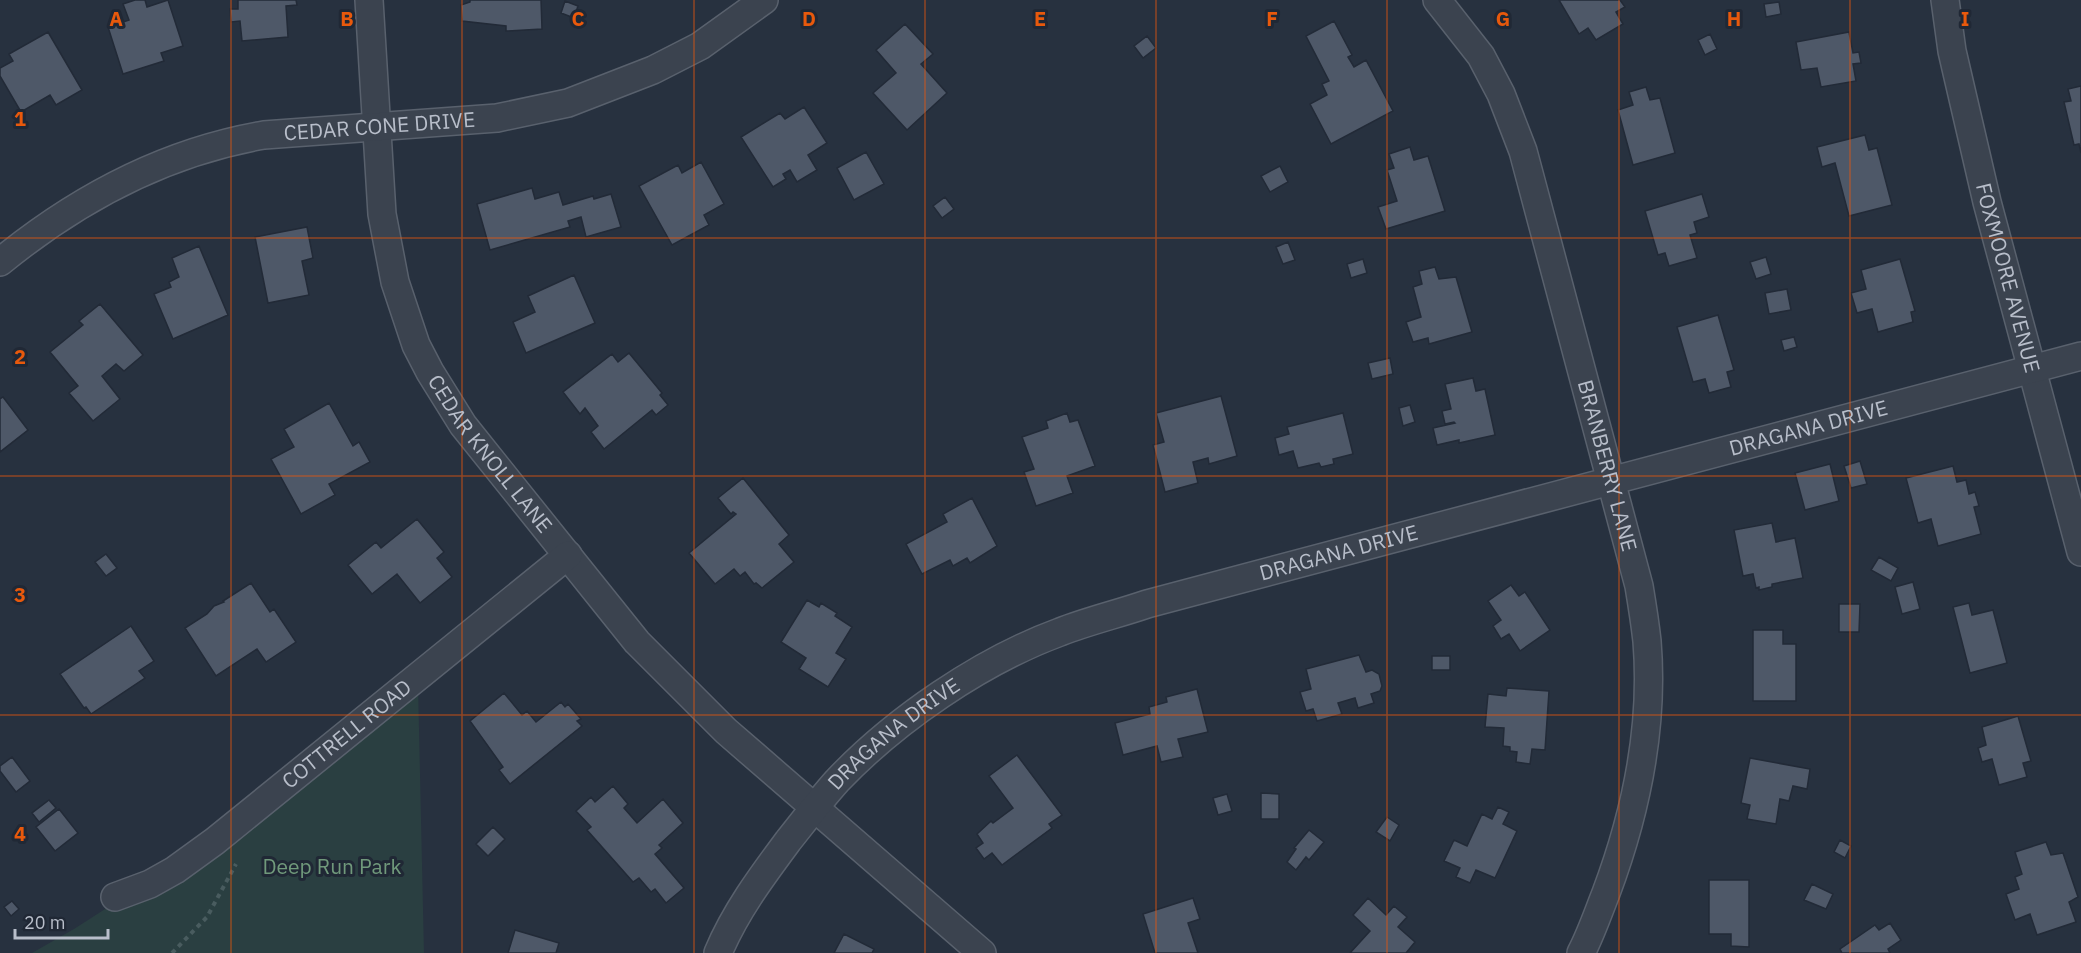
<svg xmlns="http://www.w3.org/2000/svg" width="2081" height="953" font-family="'IBM Plex Sans',sans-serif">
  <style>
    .green { fill: #2a3f41 }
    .building { fill: #4e5868; stroke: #222a37; stroke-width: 1.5 }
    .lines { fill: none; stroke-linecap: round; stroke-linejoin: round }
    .minor-casing { stroke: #59616d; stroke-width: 30 }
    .path { stroke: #495c5f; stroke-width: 4; stroke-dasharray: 4.5 4.5; stroke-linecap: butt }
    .minor { stroke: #3b434f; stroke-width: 27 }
    .grid { fill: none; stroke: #e8590c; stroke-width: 1.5; stroke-opacity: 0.55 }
    .labels { text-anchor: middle; stroke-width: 6; stroke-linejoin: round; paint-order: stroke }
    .street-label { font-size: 21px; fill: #b8beca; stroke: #202835 }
    .park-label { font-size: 21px; fill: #70997b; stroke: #202835 }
    .grid-label { font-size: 20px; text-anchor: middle; font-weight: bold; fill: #e8590c; stroke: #202835; stroke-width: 6; stroke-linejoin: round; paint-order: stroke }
  </style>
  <rect width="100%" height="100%" fill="#27313f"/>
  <!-- green -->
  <path class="green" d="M418 684 424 953H32L74 929 325 768Z"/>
  <!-- building -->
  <path class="building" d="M135 0H145L147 7 168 0 183 46 161 53 164 61 123 74 108 27 129 20 123 4Z
    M238 0H296L297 5 286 6 288 37 242 41 240 21 231 22 230 9H238Z
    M470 0H541L542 29 506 31V26L462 21 461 5 470 2Z
    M1559 0H1620L1625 7 1616 12 1623 24 1596 40 1588 28 1579 34Z
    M565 1 578 6 574 18 561 13Z
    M1779 2 1781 14 1766 17 1764 4Z
    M1334 21 1352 55 1348 57 1354 67 1366 60 1393 111 1331 144 1310 104 1327 95 1322 84 1329 81 1306 36Z
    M905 24 933 54 921 64 947 93 907 130 873 93 896 73 876 50Z
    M48 32 82 90 56 105 50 95 21 112 0 76V68L13 61 9 54Z
    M1849 32 1853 53 1859 52 1861 63 1853 64 1856 81 1821 87 1817 68 1801 70 1796 42Z
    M1710 34 1717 49 1705 55 1698 40Z
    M1147 36 1156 48 1143 58 1134 46Z
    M2081 86V153L2079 144 2074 145 2064 102 2071 101 2068 89Z
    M1646 87 1650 100 1660 98 1675 153 1633 165 1618 110 1633 105 1629 92Z
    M804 107 827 143 808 155 817 170 797 182 790 170 783 174 786 179 773 187 741 137 780 113 785 119Z
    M1865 135 1869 150 1877 148 1892 205 1849 216 1835 163 1822 167 1817 147Z
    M1410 147 1414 160 1428 156 1445 211 1386 229 1378 207 1397 201 1387 170 1394 168 1389 154Z
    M866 152 884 184 854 200 837 168Z
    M701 162 724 204 704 215 709 225 672 245 639 186 678 165 682 173Z
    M1280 166 1288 182 1270 192 1261 176Z
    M532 188 535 199 559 192 563 205 593 196 594 199 611 194 621 227 586 237 581 217 568 221 570 227 490 250 477 204Z
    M1702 194 1709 217 1694 222 1697 233 1690 235 1697 258 1669 266 1665 253 1658 255 1645 211Z
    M945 197 954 209 942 218 933 206Z
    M307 227 313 258 302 261 309 295 268 303 255 237Z
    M1288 242 1295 260 1283 264 1276 247Z
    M199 246 228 315 173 339 154 294 171 287 169 282 179 277 172 258Z
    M1766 257 1771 274 1756 279 1750 262Z
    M1363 259 1367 273 1351 278 1347 264Z
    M1900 259 1915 311 1911 312 1913 322 1878 332 1872 309 1857 313 1851 293 1866 289 1861 270Z
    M1435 267 1439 279 1456 277 1472 332 1429 344 1428 338 1413 342 1406 322 1421 317 1413 287 1422 284 1419 271Z
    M574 275 595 323 526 353 513 322 535 312 528 296Z
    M1787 289 1791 310 1769 314 1765 293Z
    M100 304 143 355 124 371 116 364 102 376 120 399 93 421 69 393 78 386 50 352 83 325 79 321Z
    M1718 315 1734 370 1727 372 1731 387 1709 393 1705 379 1693 382 1677 327Z
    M1794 337 1797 347 1784 351 1781 340Z
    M629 353 662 393 660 395 668 405 656 415 652 410 604 449 591 432 598 426 585 408 580 414 563 392 612 354 618 362Z
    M1390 358 1393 374 1372 379 1368 363Z
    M1473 378 1476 391 1485 389 1495 435 1459 443V440L1437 445 1433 428 1455 423 1454 422 1445 424 1442 411 1451 409 1445 384Z
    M1221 396 1237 456 1209 464 1208 458 1193 462 1198 483 1165 492 1153 445 1164 442 1156 413Z
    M3 397 28 430 0 452V399Z
    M329 403 353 446 359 442 370 462 329 484 335 495 301 514 271 459 294 447 284 429Z
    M1410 405 1415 422 1403 426 1399 408Z
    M1067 413 1070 422 1078 420 1095 466 1067 476 1073 493 1036 506 1024 472 1034 469 1022 437 1048 428 1046 421Z
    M1343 413 1353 454 1333 459 1334 464 1321 467 1319 463 1298 468 1293 451 1279 455 1275 438 1289 434 1287 427Z
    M1860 461 1867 484 1851 488 1844 466Z
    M1830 464 1839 501 1805 510 1795 473Z
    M1953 466 1957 482 1966 480 1969 494 1975 492 1979 506 1974 507 1981 534 1938 546 1931 519 1918 523 1906 478Z
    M743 478 789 535 779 544 794 562 762 588 756 583 754 584 745 572 740 576 734 569 715 584 689 553 736 514 733 512 731 514 718 498Z
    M972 498 997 546 970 563 967 558 953 566 950 560 922 574 906 544 947 522 943 514Z
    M417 519 444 552 437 558 452 577 420 603 397 574 372 594 348 565 376 542 381 548Z
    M1772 523 1776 542 1795 538 1803 578 1772 584V587L1759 590V587L1756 588 1753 574 1743 576 1734 530Z
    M106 554 117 568 106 576 95 562Z
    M1879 557 1898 568 1891 581 1871 570Z
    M1913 582 1920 609 1902 614 1895 587Z
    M251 583 270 612 274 609 296 642 266 662 257 649 216 676 185 628 207 614 214 606 224 602 223 601Z
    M1511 585 1519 596 1525 592 1550 630 1520 651 1509 634 1501 639 1493 626 1501 620 1488 601Z
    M807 600 819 607 821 603 837 613 835 616 852 627 836 653 846 659 828 687 799 669 806 658 781 642Z
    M1969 603 1972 615 1993 610 2007 663 1970 673 1953 607Z
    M1839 604H1860L1859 632H1839Z
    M131 626 154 661 139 671 145 678 91 714 86 707 84 708 60 674Z
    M1753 630H1783V644H1796V701H1753Z
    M1359 655 1366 672 1372 670 1379 674 1382 686 1380 691 1371 694 1374 703 1358 708 1355 698 1338 703 1342 714 1317 721 1313 709 1306 711 1300 692 1311 689 1306 669Z
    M1432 656H1450V670H1432Z
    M1507 688 1549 691 1545 750 1532 749 1530 764 1516 762 1517 752 1510 751V747L1503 746 1504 728 1485 727 1488 694 1506 696Z
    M1197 689 1208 732 1178 739 1183 757 1161 762 1157 746 1123 755 1115 723 1150 714 1149 707 1167 702 1166 697Z
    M504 693 522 715 527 711 536 722 561 702 565 707 568 704 581 719 577 721 582 726 510 784 499 770 503 767 470 721Z
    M2018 716 2031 761 2023 763 2027 777 1999 785 1992 759 1982 762 1978 748 1986 745 1982 727Z
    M1017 755 1062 815 1049 824 1052 828 1002 865 992 853 984 859 976 848 983 843 977 834 991 821 993 823 1013 808 989 776Z
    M12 757 30 781 16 792 0 771V766Z
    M1750 758 1810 769 1807 789 1793 786 1789 801 1780 799 1776 824 1747 819 1750 805 1741 803Z
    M613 786 628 804 624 808 637 823 663 799 683 823 659 845 662 848 655 854 684 888 666 903 655 889 651 892 639 878 633 882 587 830 591 827 576 811 591 797 595 802Z
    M1261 793 1279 794V819H1261Z
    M1227 794 1232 811 1218 815 1213 798Z
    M49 800 56 808 39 822 32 813Z
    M1498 807 1509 812 1503 824 1517 831 1495 878 1476 870 1470 883 1456 877 1460 868 1444 861 1454 840 1467 846 1482 814 1492 819Z
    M59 809 78 833 55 851 36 827Z
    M1387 817 1399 825 1390 841 1376 832Z
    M493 827 505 839 488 856 476 844Z
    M1309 830 1324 842 1309 860 1306 857 1296 870 1287 862 1296 849 1294 848Z
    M1840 840 1851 846 1845 858 1834 852Z
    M2046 842 2051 855 2063 853 2078 897 2069 902 2076 922 2037 935 2030 914 2015 920 2006 894 2019 889 2015 877 2022 874 2015 852Z
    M1709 880H1749V947L1731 946V934H1709Z
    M1812 884 1833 894 1826 909 1804 900Z
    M1193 898 1200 919 1188 923 1198 953H1155L1143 914Z
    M1368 898 1386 915 1394 906 1407 917 1398 927 1415 942 1406 953H1350L1370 931 1353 915Z
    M12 901 19 909 11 916 4 907Z
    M1890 923 1901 940 1888 949 1890 953H1842L1840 949 1875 925 1879 930Z
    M515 930 559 943 556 953H508Z
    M844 934 874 949 872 953H834Z"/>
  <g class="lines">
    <!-- minor casing -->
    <g class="minor-casing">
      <g id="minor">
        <path id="s1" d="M369 0 382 214 395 282 416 345 430 372 463 425 637 642 726 731 982 953"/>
        <path id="s2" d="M1437 0 1481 56 1501 94 1523 151 1639 586C1642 604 1645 623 1647 641 1654 727 1636 813 1606 893 1598 913 1591 934 1581 953"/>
        <path id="s3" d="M1945 0 1952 51 1987 202 2081 552"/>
        <path id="s4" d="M0 262C77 199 165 152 264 135L497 118 568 103 653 70 700 46 764 0"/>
        <path id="s5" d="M115 897 150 884 175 870 215 841 568 555"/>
        <path id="s6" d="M718 953C735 912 762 876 788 841 804 821 820 800 837 781 895 720 981 661 1060 632 1088 621 1118 614 1147 604L2081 356"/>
      </g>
    </g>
    <!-- path -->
    <path class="path" d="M172 953 207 917 236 864"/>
    <!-- minor -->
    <use href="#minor" class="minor"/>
  </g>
  <!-- grid -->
  <path class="grid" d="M231 0V953M462 0V953M694 0V953M925 0V953M1156 0V953M1387 0V953M1619 0V953M1850 0V953M0 238H2081M0 476H2081M0 715H2081"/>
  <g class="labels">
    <!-- street labels -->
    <g class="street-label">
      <text dy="7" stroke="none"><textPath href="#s4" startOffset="412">CEDAR CONE DRIVE</textPath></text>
      <text dy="7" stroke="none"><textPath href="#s3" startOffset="285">FOXMOORE AVENUE</textPath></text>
      <text dy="7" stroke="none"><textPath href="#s6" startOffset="1256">DRAGANA DRIVE</textPath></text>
      <text dy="7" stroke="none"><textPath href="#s1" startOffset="482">CEDAR KNOLL LANE</textPath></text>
      <text dy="7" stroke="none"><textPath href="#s2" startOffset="501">BRANBERRY LANE</textPath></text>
      <text dy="7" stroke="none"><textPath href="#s6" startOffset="770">DRAGANA DRIVE</textPath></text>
      <text dy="7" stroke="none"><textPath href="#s5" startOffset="285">COTTRELL ROAD</textPath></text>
      <text dy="7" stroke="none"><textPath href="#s6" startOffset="284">DRAGANA DRIVE</textPath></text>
    </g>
    <!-- park labels -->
    <g class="park-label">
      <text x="332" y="874">Deep Run Park</text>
    </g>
  </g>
  <g class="grid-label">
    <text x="116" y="26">A</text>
    <text x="347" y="26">B</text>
    <text x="578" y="26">C</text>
    <text x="809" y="26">D</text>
    <text x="1040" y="26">E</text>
    <text x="1272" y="26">F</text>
    <text x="1503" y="26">G</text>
    <text x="1734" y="26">H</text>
    <text x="1965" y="26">I</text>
    <text x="20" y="126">1</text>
    <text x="20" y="364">2</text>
    <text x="20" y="602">3</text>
    <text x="20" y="841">4</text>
  </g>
  <!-- scale -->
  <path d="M15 929v9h93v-9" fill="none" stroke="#b8beca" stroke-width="3"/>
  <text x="24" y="929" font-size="18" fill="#b8beca" stroke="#202835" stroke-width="4.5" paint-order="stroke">20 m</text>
</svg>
